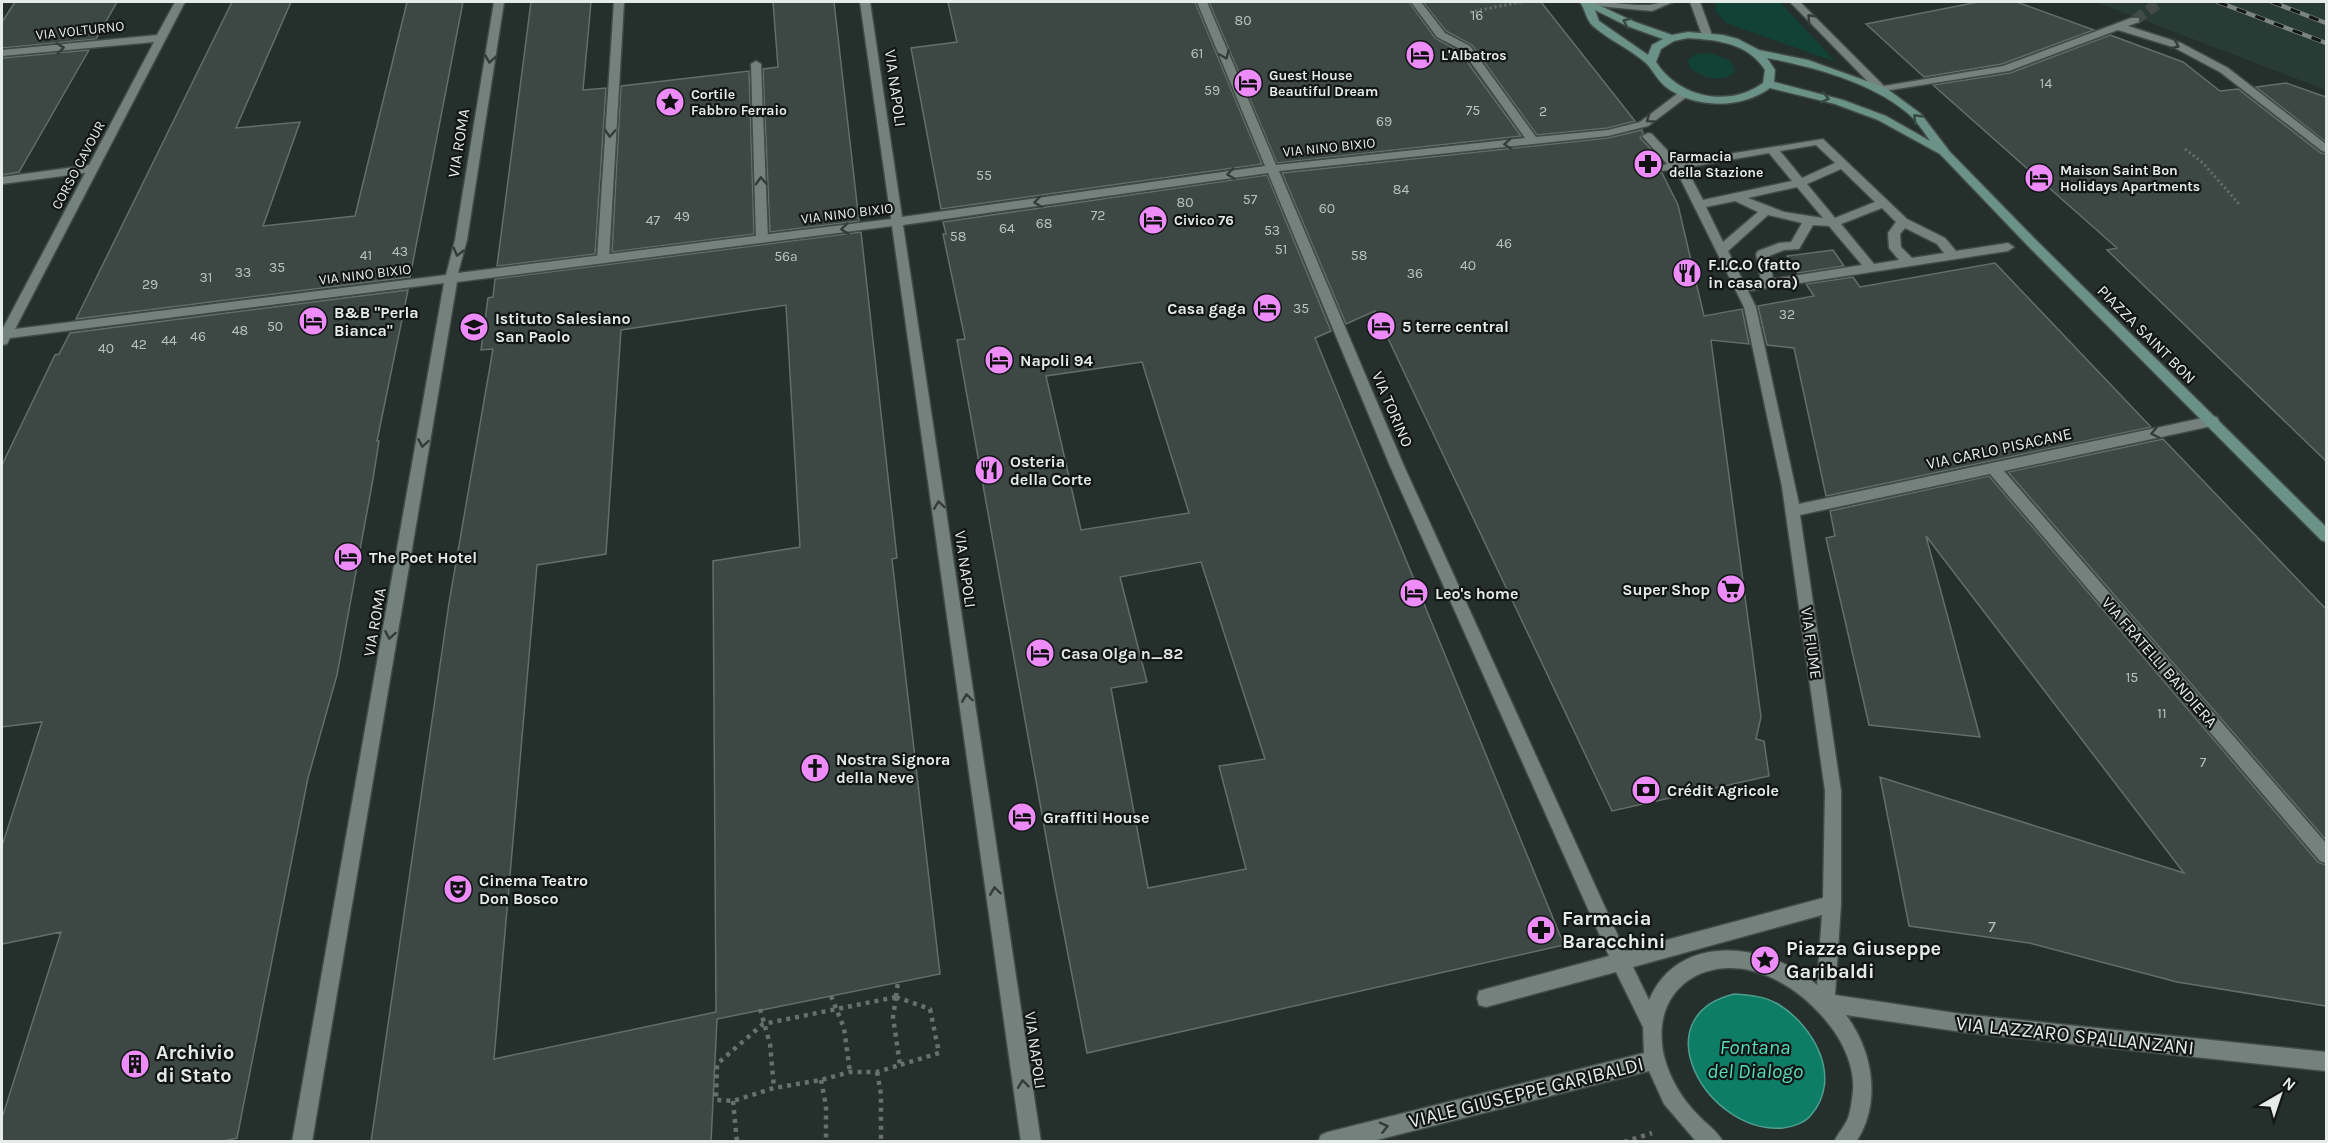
<svg xmlns="http://www.w3.org/2000/svg" width="2328" height="1143" font-family="Karla,sans-serif">
  <style>
    .built { fill: #293b35 }
    .green { fill: #124135 }
    .water { fill: #0d7d66; stroke: #4e9e8d; stroke-width: 1.5 }
    .building { fill: #3d4845; stroke: #636e6a; stroke-width: 1.5; fill-rule: evenodd }
    .lines { fill: none; stroke-linecap: round; stroke-linejoin: round }
    .street-tunnel { stroke: #424b48; stroke-width: 11; stroke-dasharray: 11 5; stroke-linecap: butt }
    .lane-casing { stroke: #414a47; stroke-width: 3 }
    .street-casing { stroke: #414a47; stroke-width: 3 }
    .secondary-casing { stroke: #414a47; stroke-width: 3 }
    .path-far1 { stroke: #67706d; stroke-width: 3; stroke-dasharray: 2 3; stroke-linecap: butt }
    .path { stroke: #67706d; stroke-width: 4.5; stroke-dasharray: 4 5; stroke-linecap: butt }
    .lane { fill: #75817d; fill-rule: evenodd }
    .street { fill: #75817d; fill-rule: evenodd }
    .secondary { fill: #6b9286; fill-rule: evenodd }
    .rail-casing { stroke: #7b8481; stroke-width: 4.5 }
    .rail { stroke: #121615; stroke-width: 3; stroke-dasharray: 10; stroke-linecap: butt }
    .oneway { stroke: #353b39 }
    .oneway2 { stroke: #364842 }
    .labels { text-anchor: middle; stroke-width: 4.5; stroke-linejoin: round; paint-order: stroke }
    .number-label { font-size: 14px; fill: #bac2c0 }
    .far-street-label { font-size: 14px; fill: #e4ebe9; stroke: #121615 }
    .far-poi-label { font-size: 14px; font-weight: bold; fill: #e4ebe9; stroke: #121615; text-anchor: start }
    .street-label { font-size: 16px; fill: #e4ebe9; stroke: #121615 }
    .poi-label { font-size: 16px; font-weight: bold; fill: #e4ebe9; stroke: #121615; text-anchor: start }
    .near-number-label { font-size: 16px; fill: #bac2c0 }
    .near-poi-label { font-size: 20px; font-weight: bold; fill: #e4ebe9; stroke: #121615; text-anchor: start }
    .near-street-label { font-size: 20px; fill: #e4ebe9; stroke: #121615 }
    .near-water-label { font-size: 21px; font-style: italic; fill: #56ddbb; stroke: #121615 }
  </style>
  <rect width="100%" height="100%" fill="#252f2c"/>
  <!-- built -->
  <path class="built" d="M2097 2H2326V90L2122 12Z"/>
  <!-- green -->
  <path class="green" d="M1715 2H1780L1836 62 1726 23 1716 12Z
    M1711 53 1730 61 1735 69 1734 73C1721 83 1702 78 1690 68L1688 60 1696 54Z"/>
  <!-- water -->
  <path class="water" d="M1734 994C1749 995 1764 996 1778 1004 1814 1026 1843 1078 1811 1115 1805 1123 1792 1127 1783 1128 1707 1134 1641 1017 1734 994Z"/>
  <!-- building -->
  <path class="building" d="M15 2H117L96 39 2 48V22Z
    M232 2H291L236 128 300 122 263 226 355 216 407 2H463L410 277 76 319Z
    M531 2H591L583 90 606 88 595 254 497 266Z
    M773 2H834L859 221 770 232 763 69 778 67Z
    M948 2H1195L1262 164 941 209 911 48 957 42Z
    M1209 2H1409L1435 38 1460 52 1521 136 1277 163Z
    M1423 2H1541L1635 121 1608 128 1537 135 1472 45 1446 31Z
    M1978 2H2017L2094 30 2002 64 1924 77 1866 24Z
    M2110 35 2183 62 2220 91 2238 89 2321 153 2326 154V461L2107 250 2117 248 1933 85 2010 73Z
    M89 50 19 172 2 175V58Z
    M749 71 754 234 612 252 621 86Z
    M2286 83 2326 97V142L2256 87Z
    M1642 130 1643 133 1640 138 1650 148 1658 164 1654 166V173H1662L1678 205 1704 316 1742 309 1749 344 1711 340 1761 717 1756 739 1764 741 1769 776 1612 811 1375 311 1346 324 1282 173 1608 138Z
    M1267 175 1331 331 1315 338 1564 945 1087 1053 1055 887 957 340 965 339 943 234H946L943 222ZM1142 362 1189 513 1081 530 1046 376ZM1201 562 1265 759 1219 766 1246 869 1148 888 1111 688 1147 682 1120 577Z
    M861 232 897 558 892 559 940 974 717 1019 711 1142H371L449 603 493 349 481 350 488 298 493 297 495 279ZM786 305 800 547 713 561 716 1012 494 1059 537 565 606 554 621 330Z
    M1833 250 1844 266 1798 273 1787 256Z
    M1995 263 2151 427 1826 496 1794 348 1767 345 1758 306 1814 296 1806 284 1853 277 1860 287Z
    M408 290 377 441H379L373 479 337 675 308 778 299 823 237 1138 219 1142H2V1118L61 932 2 944V846L42 722 2 727V465L55 355 59 354 70 333Z
    M2163 439 2326 609V840L2008 472Z
    M1989 476 2318 862 2326 865V1006L2177 982 2029 943 1909 926 1880 777 2184 873 1926 536 1980 737 1869 725 1826 538 1835 536 1830 511Z"/>
  <g class="lines">
    <!-- street-tunnel -->
    <path class="street-tunnel" d="M2135 20 2160 2"/>
    <!-- lane casing -->
    <g class="lane-casing">
      <path id="lane" d="M614 2H624L609 259 603 263 597 259Z
        M756 61 761 64 768 239 762 243 756 239 751 64Z"/>
    </g>
    <!-- street casing -->
    <g class="street-casing">
      <path id="street" d="M175 2H185L15 329 446 275 455 240 494 2H504L467 240 458 273 891 219 860 2H870L902 217 1265 166 1197 2H1207L1276 165 1525 138 1462 50 1437 37 1411 2H1421L1445 33 1470 46 1536 137 1608 130 1640 122 1681 91H1689V95L1648 126 1608 136 1279 171 1404 466 1625 951 1823 898 1825 791 1782 487 1744 307 1681 180 1672 170 1656 171V167L1667 164 1642 136 1648 133 1652 134 1678 162 1823 139 1907 219 1945 238 1956 251 2008 243 2014 247 2008 251 1748 291 1756 307 1799 504 2212 416 2217 417 2219 421 2212 426 2004 471 2326 843V863L2320 861 1990 474 1800 515 1841 791V904L1835 995 1962 1014 2326 1052V1071L1962 1032 1846 1015C1873 1051 1882 1103 1856 1142H1834C1838 1133 1845 1126 1848 1118 1851 1110 1852 1099 1853 1091 1855 1069 1844 1044 1831 1027 1815 1006 1796 989 1772 978 1711 949 1648 986 1664 1056 1670 1079 1682 1099 1698 1115 1706 1124 1718 1131 1723 1142H1697L1694 1139 1664 1104 1649 1071 1369 1142H1318L1321 1135 1328 1132 1644 1053 1643 1027 1616 972 1486 1007 1479 1005 1477 998 1479 991 1486 989 1609 956 1390 466 1268 173 903 225 1041 1142H1021L892 226 457 282 312 1142H292L444 283 10 338 7 344 2 345V330L85 173 2 184V177L89 165 154 42 2 56V50L157 35ZM1816 145 1835 163 1802 178 1780 151ZM1769 153 1792 181 1703 200 1692 179 1683 168ZM1841 169 1875 202 1835 218 1807 184ZM1797 187 1823 218 1784 212 1748 198ZM1735 201 1758 212 1723 242 1706 207ZM1882 208 1896 222 1888 233 1889 248 1899 260 1874 264 1841 224ZM1768 215 1802 223 1791 242 1779 243 1758 251 1756 254 1761 281 1744 283 1728 251ZM1813 225 1829 226 1862 265 1773 279 1769 256 1784 250 1799 249ZM1905 228 1937 244 1944 253 1912 258 1901 247 1900 234ZM1822 915 1817 985C1769 943 1679 930 1649 1000L1633 967Z
        M1581 2C1604 0 1627 6 1649 5 1658 4 1664 1 1673 2L1652 11 1586 5Z
        M1690 2H1700L1712 35 1711 37 1702 35Z
        M1790 2H1800L1884 86 2003 66 2131 18H2139V22L2128 26 2181 43 2228 68 2326 144V152L2322 151 2220 72 2173 47 2118 30 2009 71 1878 92Z"/>
    </g>
    <!-- secondary casing -->
    <g class="secondary-casing">
      <path id="secondary" d="M1580 2H1592L1635 22 1672 35 1688 32 1723 35 1738 39 1759 50 1808 60 1886 88 1921 114 1950 152 2035 239 2326 527V542L2321 540 2027 245 1940 154 1878 120 1835 104 1770 88C1741 109 1695 109 1666 87 1657 80 1653 70 1646 63 1630 49 1609 40 1593 26 1586 20 1585 9 1580 2ZM1595 10 1627 26 1663 39 1652 45 1648 55 1599 21ZM1688 38C1718 40 1748 43 1765 70L1763 83C1729 108 1679 98 1656 62L1661 49 1674 41ZM1767 58C1815 67 1878 84 1913 118 1919 125 1925 133 1930 141L1886 116 1843 100 1774 82 1775 70Z"/>
    </g>
    <!-- path-far1 -->
    <path class="path-far1" d="M1470 12 1521 2
      M2185 149 2203 163 2240 205"/>
    <!-- path -->
    <path class="path" d="M831 996 844 1028 850 1072
      M896 997 930 1009 939 1053 900 1065
      M896 997 893 1017 900 1065
      M896 997 763 1024 717 1064 716 1100 733 1101 774 1088 821 1080 850 1072H877L900 1065
      M896 997 898 982
      M760 1009 770 1044 774 1088
      M877 1072 881 1094V1140
      M821 1080 826 1106V1142
      M733 1101 737 1142
      M1624 1142 1652 1133"/>
    <!-- lane -->
    <use href="#lane" class="lane"/>
    <!-- street -->
    <use href="#street" class="street"/>
    <!-- secondary -->
    <use href="#secondary" class="secondary"/>
    <!-- rail casing -->
    <g class="rail-casing">
      <path id="rail" d="M2218 2 2326 43
        M2272 2 2326 23"/>
    </g>
    <!-- rail -->
    <use href="#rail" class="rail"/>
  </g>
  <!-- one-way arrows -->
  <defs><path id="oneway-chevron" d="M-2-3.5L2.5 0L-2 3.5" fill="none" stroke-width="1.6" stroke-linecap="round" stroke-linejoin="round" transform="scale(1.5)"/></defs>
  <g class="oneway">
    <use href="#oneway-chevron" transform="translate(1811 18) rotate(-134)"/>
    <use href="#oneway-chevron" transform="translate(2175 45) rotate(23)"/>
    <use href="#oneway-chevron" transform="translate(60 48) rotate(-6)"/>
    <use href="#oneway-chevron" transform="translate(1225 55) rotate(67)"/>
    <use href="#oneway-chevron" transform="translate(490 59) rotate(99)"/>
    <use href="#oneway-chevron" transform="translate(1650 119) rotate(146)"/>
    <use href="#oneway-chevron" transform="translate(610 133) rotate(93)"/>
    <use href="#oneway-chevron" transform="translate(1508 144) rotate(175)"/>
    <use href="#oneway-chevron" transform="translate(1231 174) rotate(172)"/>
    <use href="#oneway-chevron" transform="translate(761 181) rotate(-92)"/>
    <use href="#oneway-chevron" transform="translate(1038 202) rotate(172)"/>
    <use href="#oneway-chevron" transform="translate(845 229) rotate(173)"/>
    <use href="#oneway-chevron" transform="translate(458 252) rotate(105)"/>
    <use href="#oneway-chevron" transform="translate(2155 433) rotate(168)"/>
    <use href="#oneway-chevron" transform="translate(423 443) rotate(100)"/>
    <use href="#oneway-chevron" transform="translate(939 505) rotate(-98)"/>
    <use href="#oneway-chevron" transform="translate(390 635) rotate(100)"/>
    <use href="#oneway-chevron" transform="translate(967 698) rotate(-98)"/>
    <use href="#oneway-chevron" transform="translate(995 891) rotate(-98)"/>
    <use href="#oneway-chevron" transform="translate(1023 1084) rotate(-97)"/>
    <use href="#oneway-chevron" transform="translate(1384 1127) rotate(-14)"/>
  </g>
  <g class="oneway2">
    <use href="#oneway-chevron" transform="translate(1627 22) rotate(-156)"/>
    <use href="#oneway-chevron" transform="translate(1825 98) rotate(14)"/>
    <use href="#oneway-chevron" transform="translate(1917 118) rotate(-134)"/>
  </g>
  <!-- icons -->
  <defs>
    <g id="hotel-disc" transform="scale(1.5)"><circle r="9.5" fill="#ed8cf9" stroke="#121615"/><path d="M-6-4.5h1.5V1H6V5H4.5V3h-9V5H-6ZM-4 0a1.8 1.8 0 1 1 3.6 0ZM.5 0V-2.5h3Q6-2.5 6 0Z" fill="#111"/></g>
    <g id="sight-disc" transform="scale(1.5)"><circle r="9.5" fill="#ed8cf9" stroke="#121615"/><path d="M0-6L1.8-2.2L6-1.7L2.9 1.2L3.7 5.4L0 3.3L-3.7 5.4L-2.9 1.2L-6-1.7L-1.8-2.2Z" fill="#111"/></g>
    <g id="pharmacy-disc" transform="scale(1.5)"><circle r="9.5" fill="#ed8cf9" stroke="#121615"/><path d="M-2-6h4v4h4v4h-4v4h-4v-4h-4v-4h4Z" fill="#111"/></g>
    <g id="restaurant-disc" transform="scale(1.5)"><circle r="9.5" fill="#ed8cf9" stroke="#121615"/><path d="M-5-6h1v4h1v-4h1v4h1v-4h1v5L-1.5 .5V6h-2V.5L-5-1ZM5-6V6H3V1.5H1.5Q1.5-4 5-6Z" fill="#111"/></g>
    <g id="school-disc" transform="scale(1.5)"><circle r="9.5" fill="#ed8cf9" stroke="#121615"/><path d="M0-5L7-2L0 1L-7-2ZM-4 1L0 2.5L4 1V4Q0 6-4 4Z" fill="#111"/></g>
    <g id="supermarket-disc" transform="scale(1.5)"><circle r="9.5" fill="#ed8cf9" stroke="#121615"/><path d="M-6-5.5h2.5l.6 2H6L4.5 2H-2.5L-4.4-4H-6ZM-1.5 3.2a1.3 1.3 0 1 0 .1 0ZM3 3.2a1.3 1.3 0 1 0 .1 0Z" fill="#111"/></g>
    <g id="church-disc" transform="scale(1.5)"><circle r="9.5" fill="#ed8cf9" stroke="#121615"/><path d="M-1.2-6h2.4v3.5h3.3v2.4h-3.3V6h-2.4V-.1h-3.3v-2.4h3.3Z" fill="#111"/></g>
    <g id="bank-disc" transform="scale(1.5)"><circle r="9.5" fill="#ed8cf9" stroke="#121615"/><path d="M-6-4H6V4H-6ZM0-2.3a2.3 2.3 0 1 0 0 4.6a2.3 2.3 0 1 0 0-4.6Z" fill="#111"/></g>
    <g id="theatre-disc" transform="scale(1.5)"><circle r="9.5" fill="#ed8cf9" stroke="#121615"/><path d="M-5-5.5Q0-4 5-5.5V0Q5 5 0 6Q-5 5-5 0ZM-3.3-2.5H-1v1.5H-3.3ZM1-2.5H3.3v1.5H1ZM-2.8 1Q0 5.5 2.8 1Z" fill="#111"/></g>
    <g id="building-disc" transform="scale(1.5)"><circle r="9.5" fill="#ed8cf9" stroke="#121615"/><path d="M-4-6H4V6H1V3H-1V6H-4ZM-2.5-4.3h1.7v1.8h-1.7ZM.8-4.3h1.7v1.8H.8ZM-2.5-1h1.7V.8h-1.7ZM.8-1h1.7V.8H.8Z" fill="#111"/></g>
  </defs>
  <g fill-rule="evenodd">
    <use href="#hotel-disc" x="1420" y="55"/>
    <use href="#hotel-disc" x="1248" y="83"/>
    <use href="#sight-disc" x="670" y="102"/>
    <use href="#pharmacy-disc" x="1648" y="164"/>
    <use href="#hotel-disc" x="2039" y="178"/>
    <use href="#hotel-disc" x="1153" y="220"/>
    <use href="#restaurant-disc" x="1687" y="273"/>
    <use href="#hotel-disc" x="1267" y="308"/>
    <use href="#hotel-disc" x="313" y="321"/>
    <use href="#hotel-disc" x="1381" y="326"/>
    <use href="#school-disc" x="474" y="327"/>
    <use href="#hotel-disc" x="999" y="360"/>
    <use href="#restaurant-disc" x="989" y="470"/>
    <use href="#hotel-disc" x="348" y="557"/>
    <use href="#supermarket-disc" x="1731" y="589"/>
    <use href="#hotel-disc" x="1414" y="593"/>
    <use href="#hotel-disc" x="1040" y="653"/>
    <use href="#church-disc" x="815" y="768"/>
    <use href="#bank-disc" x="1646" y="790"/>
    <use href="#hotel-disc" x="1022" y="817"/>
    <use href="#theatre-disc" x="458" y="889"/>
    <use href="#pharmacy-disc" x="1541" y="930"/>
    <use href="#sight-disc" x="1765" y="960"/>
    <use href="#building-disc" x="135" y="1064"/>
  </g>
  <g class="labels">
    <!-- number labels -->
    <g class="number-label">
      <text x="1477" y="20">16</text>
      <text x="1243" y="25">80</text>
      <text x="1197" y="58">61</text>
      <text x="2046" y="88">14</text>
      <text x="1212" y="95">59</text>
      <text x="1473" y="115">75</text>
      <text x="1543" y="116">2</text>
      <text x="1384" y="126">69</text>
      <text x="984" y="180">55</text>
      <text x="1401" y="194">84</text>
      <text x="1250" y="204">57</text>
      <text x="1185" y="207">80</text>
      <text x="1327" y="213">60</text>
      <text x="1098" y="220">72</text>
      <text x="682" y="221">49</text>
      <text x="653" y="225">47</text>
      <text x="1044" y="228">68</text>
      <text x="1007" y="233">64</text>
      <text x="1272" y="235">53</text>
      <text x="958" y="241">58</text>
      <text x="1504" y="248">46</text>
      <text x="1281" y="254">51</text>
      <text x="400" y="256">43</text>
      <text x="366" y="260">41</text>
      <text x="1359" y="260">58</text>
      <text x="786" y="261">56a</text>
      <text x="1468" y="270">40</text>
      <text x="277" y="272">35</text>
      <text x="243" y="277">33</text>
      <text x="1415" y="278">36</text>
      <text x="206" y="282">31</text>
      <text x="150" y="289">29</text>
      <text x="1301" y="313">35</text>
      <text x="1787" y="319">32</text>
      <text x="275" y="331">50</text>
      <text x="240" y="335">48</text>
      <text x="198" y="341">46</text>
      <text x="169" y="345">44</text>
      <text x="139" y="349">42</text>
      <text x="106" y="353">40</text>
      <text x="2132" y="682">15</text>
      <text x="2162" y="718">11</text>
      <text x="2203" y="767">7</text>
    </g>
    <!-- far-street labels -->
    <g class="far-street-label">
      <text transform="translate(80 30) rotate(-6)" y="5">VIA VOLTURNO</text>
      <text transform="translate(1329 147) rotate(-6)" y="5">VIA NINO BIXIO</text>
      <text transform="translate(78 165) rotate(-62)" y="5">CORSO CAVOUR</text>
      <text transform="translate(847 213) rotate(-7)" y="5">VIA NINO BIXIO</text>
      <text transform="translate(365 274) rotate(-7)" y="5">VIA NINO BIXIO</text>
    </g>
    <!-- far-poi labels -->
    <g class="far-poi-label">
      <text x="1441" y="60">L'Albatros</text>
      <text x="1269" y="80">Guest House<tspan x="1269" dy="16">Beautiful Dream</tspan></text>
      <text x="691" y="99">Cortile<tspan x="691" dy="16">Fabbro Ferraio</tspan></text>
      <text x="1669" y="161">Farmacia<tspan x="1669" dy="16">della Stazione</tspan></text>
      <text x="2060" y="175">Maison Saint Bon<tspan x="2060" dy="16">Holidays Apartments</tspan></text>
      <text x="1174" y="225">Civico 76</text>
    </g>
    <!-- street labels -->
    <g class="street-label">
      <text transform="translate(896 88) rotate(82)" y="6">VIA NAPOLI</text>
      <text transform="translate(458 143) rotate(-81)" y="6">VIA ROMA</text>
      <text transform="translate(2147 334) rotate(45)" y="6">PIAZZA SAINT BON</text>
      <text transform="translate(1393 409) rotate(67)" y="6">VIA TORINO</text>
      <text transform="translate(1999 448) rotate(-12)" y="6">VIA CARLO PISACANE</text>
      <text transform="translate(966 569) rotate(82)" y="6">VIA NAPOLI</text>
      <text transform="translate(374 622) rotate(-80)" y="6">VIA ROMA</text>
      <text transform="translate(1812 643) rotate(82)" y="6">VIA FIUME</text>
      <text transform="translate(2160 662) rotate(49)" y="6">VIA FRATELLI BANDIERA</text>
      <text transform="translate(1036 1050) rotate(82)" y="6">VIA NAPOLI</text>
    </g>
    <!-- poi labels -->
    <g class="poi-label">
      <text x="1708" y="270">F.I.C.O (fatto<tspan x="1708" dy="18">in casa ora)</tspan></text>
      <text x="1246" y="314" text-anchor="end">Casa gaga</text>
      <text x="334" y="318">B&amp;B "Perla<tspan x="334" dy="18">Bianca"</tspan></text>
      <text x="495" y="324">Istituto Salesiano<tspan x="495" dy="18">San Paolo</tspan></text>
      <text x="1402" y="332">5 terre central</text>
      <text x="1020" y="366">Napoli 94</text>
      <text x="1010" y="467">Osteria<tspan x="1010" dy="18">della Corte</tspan></text>
      <text x="369" y="563">The Poet Hotel</text>
      <text x="1710" y="595" text-anchor="end">Super Shop</text>
      <text x="1435" y="599">Leo's home</text>
      <text x="1061" y="659">Casa Olga n_82</text>
      <text x="836" y="765">Nostra Signora<tspan x="836" dy="18">della Neve</tspan></text>
      <text x="1667" y="796">Crédit Agricole</text>
      <text x="1043" y="823">Graffiti House</text>
      <text x="479" y="886">Cinema Teatro<tspan x="479" dy="18">Don Bosco</tspan></text>
    </g>
    <!-- near-number labels -->
    <g class="near-number-label">
      <text x="1992" y="932">7</text>
    </g>
    <!-- near-poi labels -->
    <g class="near-poi-label">
      <text x="1562" y="925">Farmacia<tspan x="1562" dy="23">Baracchini</tspan></text>
      <text x="1786" y="955">Piazza Giuseppe<tspan x="1786" dy="23">Garibaldi</tspan></text>
      <text x="156" y="1059">Archivio<tspan x="156" dy="23">di Stato</tspan></text>
    </g>
    <!-- near-street labels -->
    <g class="near-street-label">
      <text transform="translate(2075 1035) rotate(6)" y="7">VIA LAZZARO SPALLANZANI</text>
      <text transform="translate(1526 1092) rotate(-14)" y="7">VIALE GIUSEPPE GARIBALDI</text>
    </g>
    <!-- near-water labels -->
    <g class="near-water-label">
      <text x="1755" y="1054">Fontana<tspan x="1755" dy="24">del Dialogo</tspan></text>
    </g>
  </g>
  <!-- border -->
  <rect width="2328" height="1143" fill="none" stroke="#e4ebe9" stroke-width="6"/>
  <!-- north arrow -->
  <g transform="translate(2280 1095) rotate(39)" stroke="#121615" stroke-width="4.5" paint-order="stroke">
  <path d="M0-4.5L10 22L0 15L-10 22Z" fill="#e4ebe9"/>
  <text y="-9" font-size="16" font-weight="bold" text-anchor="middle" fill="#e4ebe9">N</text>
  </g>
</svg>
